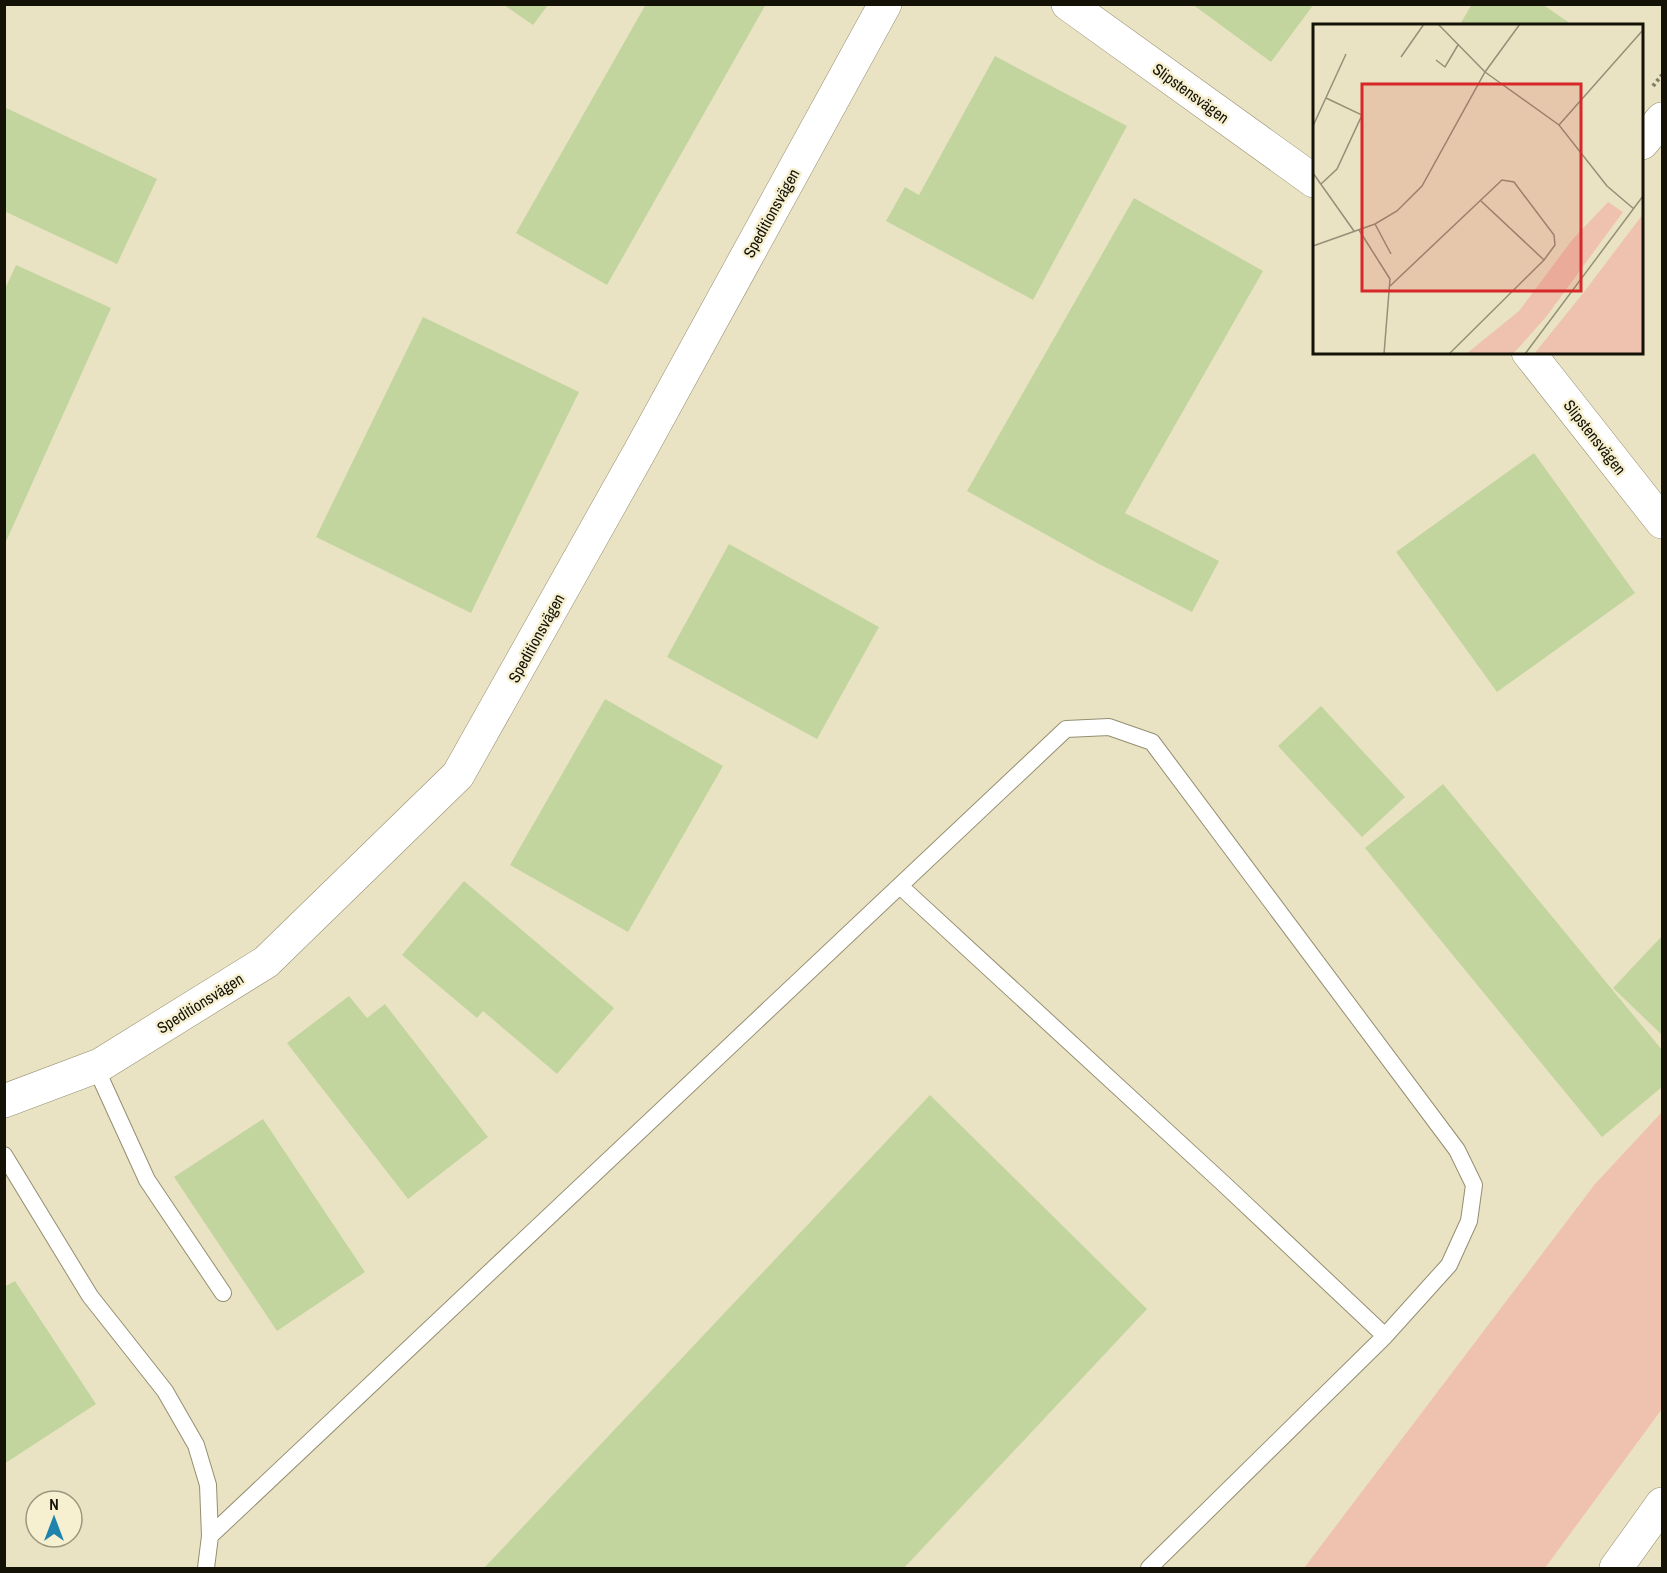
<svg xmlns="http://www.w3.org/2000/svg" width="1667" height="1573" font-family="'Archivo Narrow',sans-serif">
  <style>
    .green { fill: #efc2b0 }
    .building { fill: #c2d59f }
    .lines { fill: none; stroke-linecap: round; stroke-linejoin: round }
    .service-casing { stroke: #948e71; stroke-width: 18 }
    .minor-casing { stroke: #948e71; stroke-width: 34 }
    .tertiary-casing { stroke: #948e71; stroke-width: 34 }
    .path { stroke: #827d67; stroke-width: 4; stroke-dasharray: 3 3; stroke-linecap: butt }
    .service { stroke: #fff; stroke-width: 16 }
    .minor { stroke: #fff; stroke-width: 33 }
    .tertiary { stroke: #fff; stroke-width: 33 }
    .labels { text-anchor: middle; stroke-width: 5; stroke-linejoin: round; paint-order: stroke }
    .street-label { font-size: 16px; fill: #141207; stroke: #f7f0d0 }
    .inset-road { fill: none; stroke: #948f78; stroke-width: 1.5 }
    .view { fill: #d62828; fill-opacity: 0.15; stroke: #d62828; stroke-width: 3 }
    .inset-edge { fill: none; stroke: #141207; stroke-width: 3 }
  </style>
  <rect width="100%" height="100%" fill="#eae3c3"/>
  <!-- green -->
  <path class="green" d="M1662 1112V1409L1545 1568H1304L1595 1184Z"/>
  <!-- building -->
  <path class="building" d="M646 4H766L607 285 516 233Z
    M1192 4H1314L1271 62Z
    M1472 4H1542L1574 26H1459Z
    M504 5H548L533 25Z
    M995 56 1127 126 1033 300 886 221 905 187 919 195Z
    M4 107 157 179 117 264 4 211Z
    M1134 198 1263 271 1125 513 1219 561 1192 612 1099 564 967 491Z
    M16 265 111 308 4 546V291Z
    M423 317 579 392 471 613 316 537Z
    M1534 453 1635 593 1497 692 1396 552Z
    M729 544 879 627 817 739 667 657Z
    M605 699 723 766 628 932 510 865Z
    M1321 706 1405 797 1362 837 1278 746Z
    M1443 784 1662 1050V1087L1602 1137 1365 848Z
    M464 881 614 1008 557 1074 483 1011 477 1018 402 955Z
    M1662 936V1035L1613 988Z
    M349 996 367 1018 385 1004 488 1137 408 1199 287 1043Z
    M930 1095 1147 1309 904 1568H484Z
    M263 1119 365 1272 277 1331 174 1177Z
    M15 1281 96 1404 4 1464V1287Z"/>
  <g class="lines">
    <!-- service casing -->
    <g class="service-casing">
      <path id="service" d="M900 886 1225 1185 1385 1336 1149 1568
        M95 1066 147 1180 223 1293
        M4 1155 90 1296 165 1391 196 1445 208 1485 210 1536 206 1568
        M210 1536 1066 729 1109 727 1152 742 1457 1150 1474 1185 1469 1221 1449 1265 1385 1336"/>
    </g>
    <!-- minor casing -->
    <g class="minor-casing">
      <path id="minor" d="M1068 4 1314 181
        M1642 143 1662 119
        M1528 352 1662 522
        M4 1101 100 1065 266 962 458 775 640 451 885 4"/>
    </g>
    <!-- tertiary casing -->
    <g class="tertiary-casing">
      <path id="tertiary" d="M1616 1568 1662 1504"/>
    </g>
    <!-- path -->
    <path class="path" d="M1653 86 1662 75"/>
    <!-- service -->
    <use href="#service" class="service"/>
    <!-- minor -->
    <use href="#minor" class="minor"/>
    <!-- tertiary -->
    <use href="#tertiary" class="tertiary"/>
  </g>
  <g class="labels">
    <!-- street labels -->
    <g class="street-label">
      <text transform="translate(1191 93) rotate(36)" y="6">Slipstensvägen</text>
      <text transform="translate(771 213) rotate(-61)" y="6">Speditionsvägen</text>
      <text transform="translate(1595 437) rotate(52)" y="6">Slipstensvägen</text>
      <text transform="translate(536 638) rotate(-61)" y="6">Speditionsvägen</text>
      <text transform="translate(200 1003) rotate(-32)" y="6">Speditionsvägen</text>
    </g>
  </g>
  <!-- overview -->
  <g transform="translate(1313 24)">
    <rect width="330" height="330" fill="#eae3c3"/>
    <path d="M295 178 310 188 233 293 200 330H153L206 287 259 216ZM330 190V330H221L271 268Z" fill="#efc2b0"/>
    <path class="inset-road" d="M125 0 172 48 246 101 294 162 321 185M88 33 111 0M123 36 132 43 145 21M246 101 330 6M0 102 33 30M0 149 41 207M8 160 24 145 49 91 13 74M62 200 78 230M46 206 77 255 71 330M0 222 62 200 84 187 109 162 172 48 207 0M77 262 189 156 201 158 241 211 242 221 231 236M136 330 231 236 168 177M212 330 330 172"/>
    <path class="view" d="M49 60H268V267H49Z"/>
    <rect width="330" height="330" class="inset-edge"/>
  </g>
  <!-- border -->
  <rect width="1667" height="1573" fill="none" stroke="#141207" stroke-width="12"/>
  <!-- north arrow -->
  <g transform="translate(54 1519)"><circle r="28" fill="#f7f0d0" stroke="#9c9780" stroke-width="1.5"/>
  <path d="M0-4.5L10 22L0 15L-10 22Z" fill="#1e83ad"/>
  <text y="-9" font-size="16" font-weight="bold" text-anchor="middle" fill="#141207">N</text>
  </g>
</svg>
